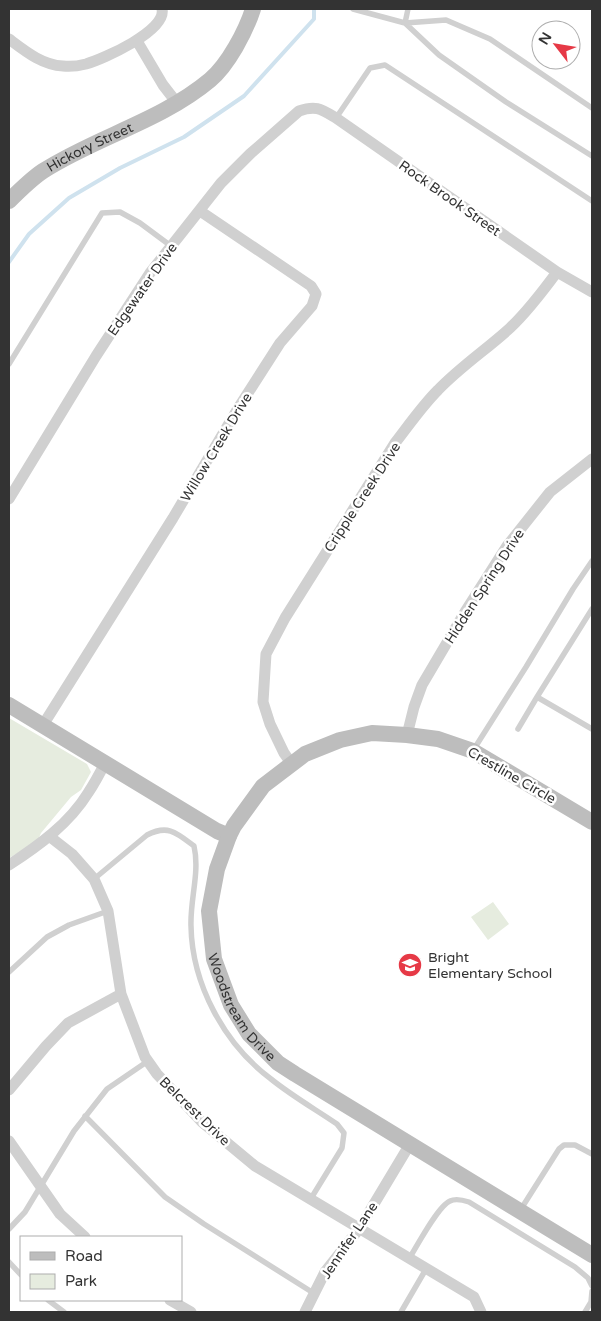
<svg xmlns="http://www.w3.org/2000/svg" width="601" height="1321" font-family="'Varela Round',sans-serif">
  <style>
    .green { fill: #e6ecdf }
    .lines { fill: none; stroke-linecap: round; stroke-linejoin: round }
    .stream { stroke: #cfe2ee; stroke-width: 4 }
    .lane { stroke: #d0d0d0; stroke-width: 5.5 }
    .street { stroke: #d0d0d0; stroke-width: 11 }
    .secondary { stroke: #bdbdbd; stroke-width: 16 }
    .labels { text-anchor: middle; stroke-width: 5; stroke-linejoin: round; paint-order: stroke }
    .street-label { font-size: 14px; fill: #333; stroke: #fff }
    .poi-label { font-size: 14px; fill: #333; stroke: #fff; text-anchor: start }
  </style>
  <rect width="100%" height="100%" fill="#fff"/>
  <!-- green -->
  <path class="green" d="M9 718 87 764 91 772 81 790 71 797 41 833 37 842 9 858Z
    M493 902 509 924 488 940 471 917Z"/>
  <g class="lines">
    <!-- stream -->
    <path class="stream" d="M9 262 29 234 69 198 120 168 184 137 244 96 314 19V9"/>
    <!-- lane -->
    <path class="lane" d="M353 9 405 23 446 20 490 39 592 108
      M405 23 439 55 506 102 592 156
      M405 23 408 9
      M336 118 370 68 385 65 592 201
      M9 364 102 213 120 212 140 223 171 246
      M592 609 537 697 592 729
      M518 729 537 697
      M474 749 526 667 573 589 592 561
      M94 879 147 835C168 824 177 833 194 846 200 872 190 899 191 926 192 984 224 1044 271 1079 292 1096 315 1109 337 1124L344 1133 342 1148 310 1200
      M9 972 47 937 69 925 108 911
      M85 1116 165 1197 204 1224 315 1294
      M521 1209 559 1149 564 1145H575L592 1154
      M9 1229 25 1212 74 1131 107 1089 148 1061
      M409 1259C417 1246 438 1206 450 1201 456 1198 463 1200 469 1202L575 1267 588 1278 592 1286
      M9 1262 21 1275
      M48 1300 64 1312
      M401 1312 426 1269
      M585 1312 591 1302 592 1291"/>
    <!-- street -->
    <path class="street" d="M9 39C25 51 42 65 63 66 71 67 78 66 86 64 103 59 167 31 162 9
      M137 41 163 85 177 103
      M9 499 96 356 150 273 221 183 250 154 299 111C316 105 321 109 336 118L557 272 592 292
      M43 725 173 518 237 410 280 343 312 306 316 294 311 286 200 211
      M407 735 414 707 422 685 465 612 507 546 550 492 592 459
      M291 763 284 753 270 724 263 702 266 654 285 618 395 443C409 425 422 406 438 390 460 367 487 349 510 328 528 311 543 291 557 272
      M49 836 72 854 94 879 108 911 121 994 145 1057 157 1074 202 1122 255 1166 474 1297 481 1312
      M9 865C38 846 69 824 88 793 94 784 100 773 105 763
      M9 1090 46 1046 68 1023 121 994
      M9 1141 60 1214 85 1237
      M170 1300 191 1312
      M305 1312 325 1272 359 1229 410 1144"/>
    <!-- secondary -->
    <g class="secondary">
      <path id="s1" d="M9 201C19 191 31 179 43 171 96 137 161 121 210 80 228 65 246 31 253 9"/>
      <path d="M9 705 217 831 229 836"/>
      <path id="s2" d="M592 822 473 751 438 739 407 735 372 733 340 740 305 754 263 786 234 826 229 836 217 869 209 911 214 959 231 1005 249 1034 278 1063 295 1074 592 1255"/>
    </g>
  </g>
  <!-- icons -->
  <defs>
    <g id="school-disc" transform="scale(1.25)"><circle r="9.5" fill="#e63946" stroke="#fff"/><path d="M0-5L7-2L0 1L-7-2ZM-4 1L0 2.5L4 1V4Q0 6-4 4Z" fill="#fff"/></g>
  </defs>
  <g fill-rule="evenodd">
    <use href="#school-disc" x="410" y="965"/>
  </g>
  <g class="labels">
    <!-- street labels -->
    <g class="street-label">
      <text dy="5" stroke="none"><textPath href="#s1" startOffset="98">Hickory Street</textPath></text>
      <text transform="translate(450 198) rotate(35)" y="5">Rock Brook Street</text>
      <text transform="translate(142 289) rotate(-55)" y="5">Edgewater Drive</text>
      <text transform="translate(216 447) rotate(-59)" y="5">Willow Creek Drive</text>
      <text transform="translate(362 497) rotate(-57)" y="5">Cripple Creek Drive</text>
      <text transform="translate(484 586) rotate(-57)" y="5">Hidden Spring Drive</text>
      <text transform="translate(512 775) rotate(30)" y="5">Crestline Circle</text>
      <text dy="5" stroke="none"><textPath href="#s2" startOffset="608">Woodstream Drive</textPath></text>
      <text transform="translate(195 1111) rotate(44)" y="5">Belcrest Drive</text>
      <text transform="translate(349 1240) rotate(-56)" y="5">Jennifer Lane</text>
    </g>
    <!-- poi labels -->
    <g class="poi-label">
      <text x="428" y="962">Bright<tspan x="428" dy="16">Elementary School</tspan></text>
    </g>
  </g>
  <!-- border -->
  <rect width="601" height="1321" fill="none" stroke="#333333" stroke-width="20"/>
  <!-- legend -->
  <rect x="20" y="1236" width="162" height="65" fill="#ffffff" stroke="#adadad"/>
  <rect x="30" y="1252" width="25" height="8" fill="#bdbdbd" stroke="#adadad"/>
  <text x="65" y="1261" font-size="15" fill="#333333">Road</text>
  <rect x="30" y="1274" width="25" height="15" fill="#e6ecdf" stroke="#adadad"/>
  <text x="65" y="1286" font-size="15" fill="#333333">Park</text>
  <!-- north arrow -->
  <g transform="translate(556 45) rotate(301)"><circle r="24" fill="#ffffff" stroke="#adadad"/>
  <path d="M0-4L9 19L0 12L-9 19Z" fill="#e63946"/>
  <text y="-8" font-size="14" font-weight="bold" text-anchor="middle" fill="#333333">N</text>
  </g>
</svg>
